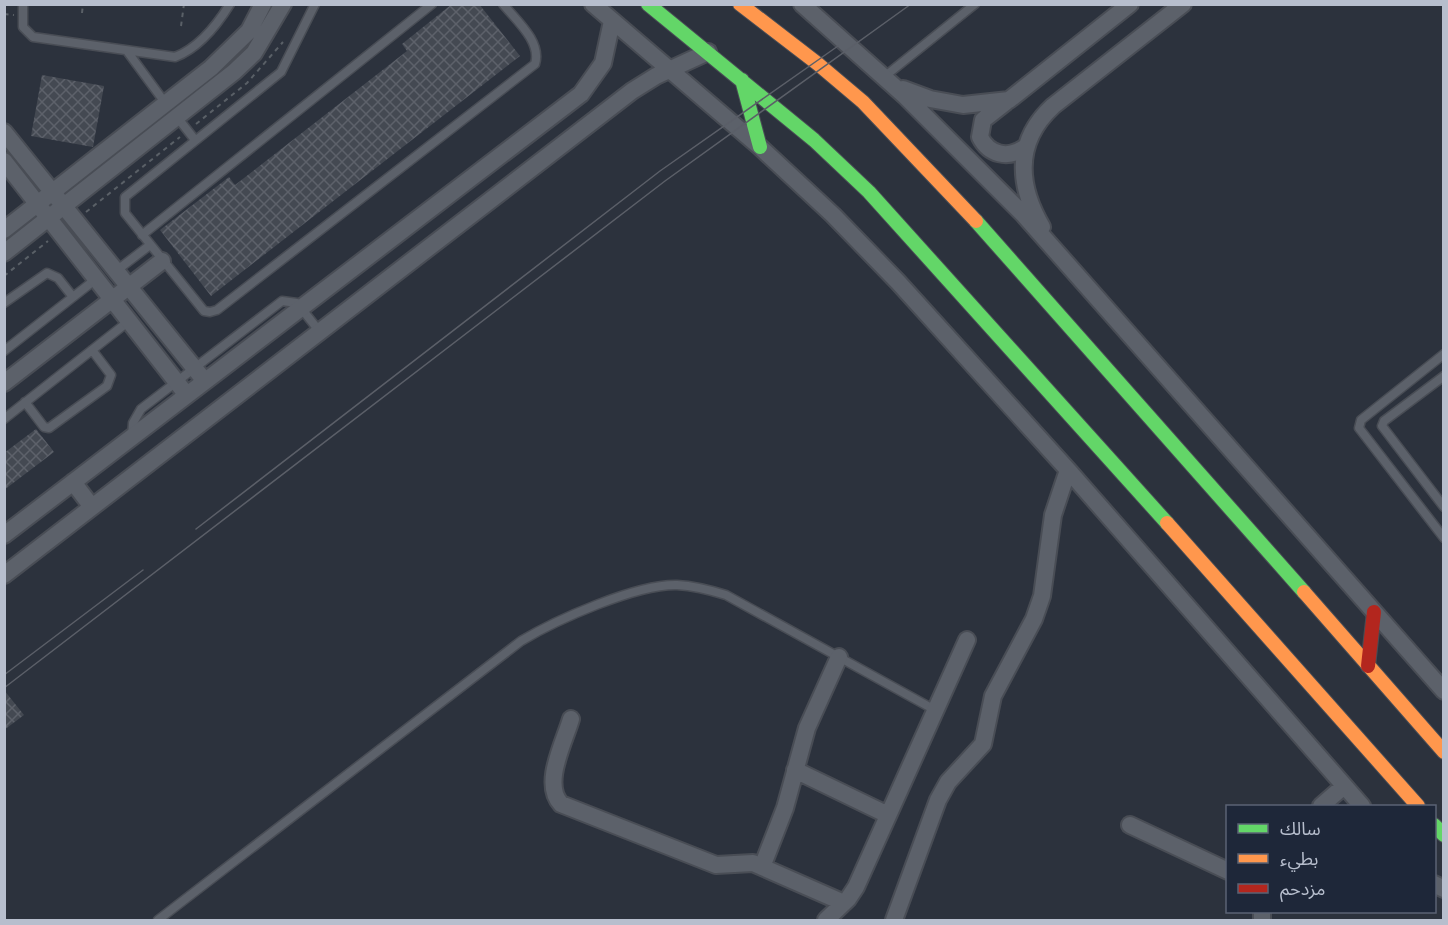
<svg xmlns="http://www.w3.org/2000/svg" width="1448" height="925" font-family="'Source Sans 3','Noto Sans Arabic',sans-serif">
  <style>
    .building { fill: url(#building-cross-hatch) }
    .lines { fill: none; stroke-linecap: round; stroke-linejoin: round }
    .lane-casing { stroke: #494d55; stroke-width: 11 }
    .street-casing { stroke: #494d55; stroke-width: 20 }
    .fast-casing { stroke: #494d55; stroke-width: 16 }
    .slow-casing { stroke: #494d55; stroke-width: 16 }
    .jam-casing { stroke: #494d55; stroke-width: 16 }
    .path { stroke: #5a6067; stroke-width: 2; stroke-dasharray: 4.5 4.5; stroke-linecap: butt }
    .lane { stroke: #5c616a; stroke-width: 8 }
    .street { stroke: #5c616a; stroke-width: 16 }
    .fast { stroke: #63d668; stroke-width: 14 }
    .slow { stroke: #ff974d; stroke-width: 14 }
    .jam { stroke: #b3261e; stroke-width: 14 }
    .tram { stroke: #5b5f68; stroke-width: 1.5 }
  </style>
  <defs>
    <pattern id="building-cross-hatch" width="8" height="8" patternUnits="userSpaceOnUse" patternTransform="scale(1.5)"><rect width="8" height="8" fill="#444952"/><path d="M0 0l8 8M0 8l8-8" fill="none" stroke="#5d616a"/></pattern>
  </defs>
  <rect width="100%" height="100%" fill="#2c323d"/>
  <!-- building -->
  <path class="building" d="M452 4H479L520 56 211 296 160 230 229 177 235 185 407 51 402 44Z
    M42 75 104 86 93 147 31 136Z
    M36 429 54 452 4 490V453Z
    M4 690 24 715 4 730Z"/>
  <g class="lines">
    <!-- lane casing -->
    <g class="lane-casing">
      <path id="lane" d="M23 4V27L33 37 175 57C199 48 217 25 230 4
        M315 4 281 72 125 197V213L204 311 210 312 217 310 535 64C542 42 516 20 503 4
        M127 51 166 104
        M884 77 975 4
        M177 117 195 140
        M142 235 432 4
        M116 271 150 245
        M4 303 47 273 58 278 73 297
        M4 351 96 279
        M1444 354 1361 420 1359 428 1444 538
        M1444 376 1384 421 1382 426 1444 507
        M25 402 44 427 49 428 107 386 111 375 92 350
        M4 419 129 321
        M132 436 133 423 141 409 282 301 297 303 320 332
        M158 920 521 641C556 620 636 584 677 585 694 586 710 590 726 595L935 710"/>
    </g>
    <!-- street casing -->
    <g class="street-casing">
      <path id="street" d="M593 4 760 147 833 215 898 282 1068 470 1362 806
        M802 4 905 96 1023 214 1444 691
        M903 89 930 99 963 105 1009 100 1130 4
        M1006 102 983 120 980 137C989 155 1008 159 1024 148
        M4 132 204 380
        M4 161 186 394
        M1042 227C1017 184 1015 141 1053 106L1183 4
        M4 230 211 68 249 31 263 4
        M4 253 234 72 254 53 283 4
        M4 383 162 261
        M73 482 92 507
        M4 535 581 94 603 63 612 21
        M4 575 632 91 656 76 708 52
        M571 719C564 743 542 784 561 804L716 865 753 863 844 903
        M795 770 888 815
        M1321 806 1344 786
        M1130 825 1228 871
        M762 867 785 808 807 728 839 657
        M1434 884 1444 889
        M826 920 848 899 856 887 967 640
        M894 920 938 800 948 782 983 744 993 696 1034 619 1042 596 1053 515 1068 470
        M1262 920V912"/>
    </g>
    <!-- fast casing -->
    <g class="fast-casing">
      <path id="fast" d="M648 4 814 140 869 192 1167 523
        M742 80 760 147
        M976 221 1304 592
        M1434 825 1444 835"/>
    </g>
    <!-- slow casing -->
    <g class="slow-casing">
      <path id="slow" d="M740 4 818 64 863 102 976 221
        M1167 523 1418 806
        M1304 592 1444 752"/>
    </g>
    <!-- jam casing -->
    <g class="jam-casing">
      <path id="jam" d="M1368 666 1374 612"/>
    </g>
    <!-- path -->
    <path class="path" d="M82 13 83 4
      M4 14 14 15
      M181 26 184 4
      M196 124 247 83 283 42
      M86 212 180 137
      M4 276 48 241"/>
    <!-- lane -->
    <use href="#lane" class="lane"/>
    <!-- street -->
    <use href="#street" class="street"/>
    <!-- fast -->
    <use href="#fast" class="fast"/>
    <!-- slow -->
    <use href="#slow" class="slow"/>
    <!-- jam -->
    <use href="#jam" class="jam"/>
    <!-- tram -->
    <path class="tram" d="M196 529 660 171 838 46
      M4 675 143 570
      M4 688 665 181 911 4"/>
  </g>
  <!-- border -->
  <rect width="1448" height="925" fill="none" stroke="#b7becd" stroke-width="12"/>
  <!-- legend -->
  <rect x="1226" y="805" width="210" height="108" fill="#1e2739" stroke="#5b6374" stroke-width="1.5"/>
  <rect x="1238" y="824" width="30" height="9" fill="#63d668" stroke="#5b6374" stroke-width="1.5"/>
  <text x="1280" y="835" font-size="18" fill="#b7becd">سالك</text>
  <rect x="1238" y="854" width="30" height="9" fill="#ff974d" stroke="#5b6374" stroke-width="1.5"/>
  <text x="1280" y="865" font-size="18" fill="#b7becd">بطيء</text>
  <rect x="1238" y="884" width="30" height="9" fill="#b3261e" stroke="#5b6374" stroke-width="1.5"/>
  <text x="1280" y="895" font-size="18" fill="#b7becd">مزدحم</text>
</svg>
